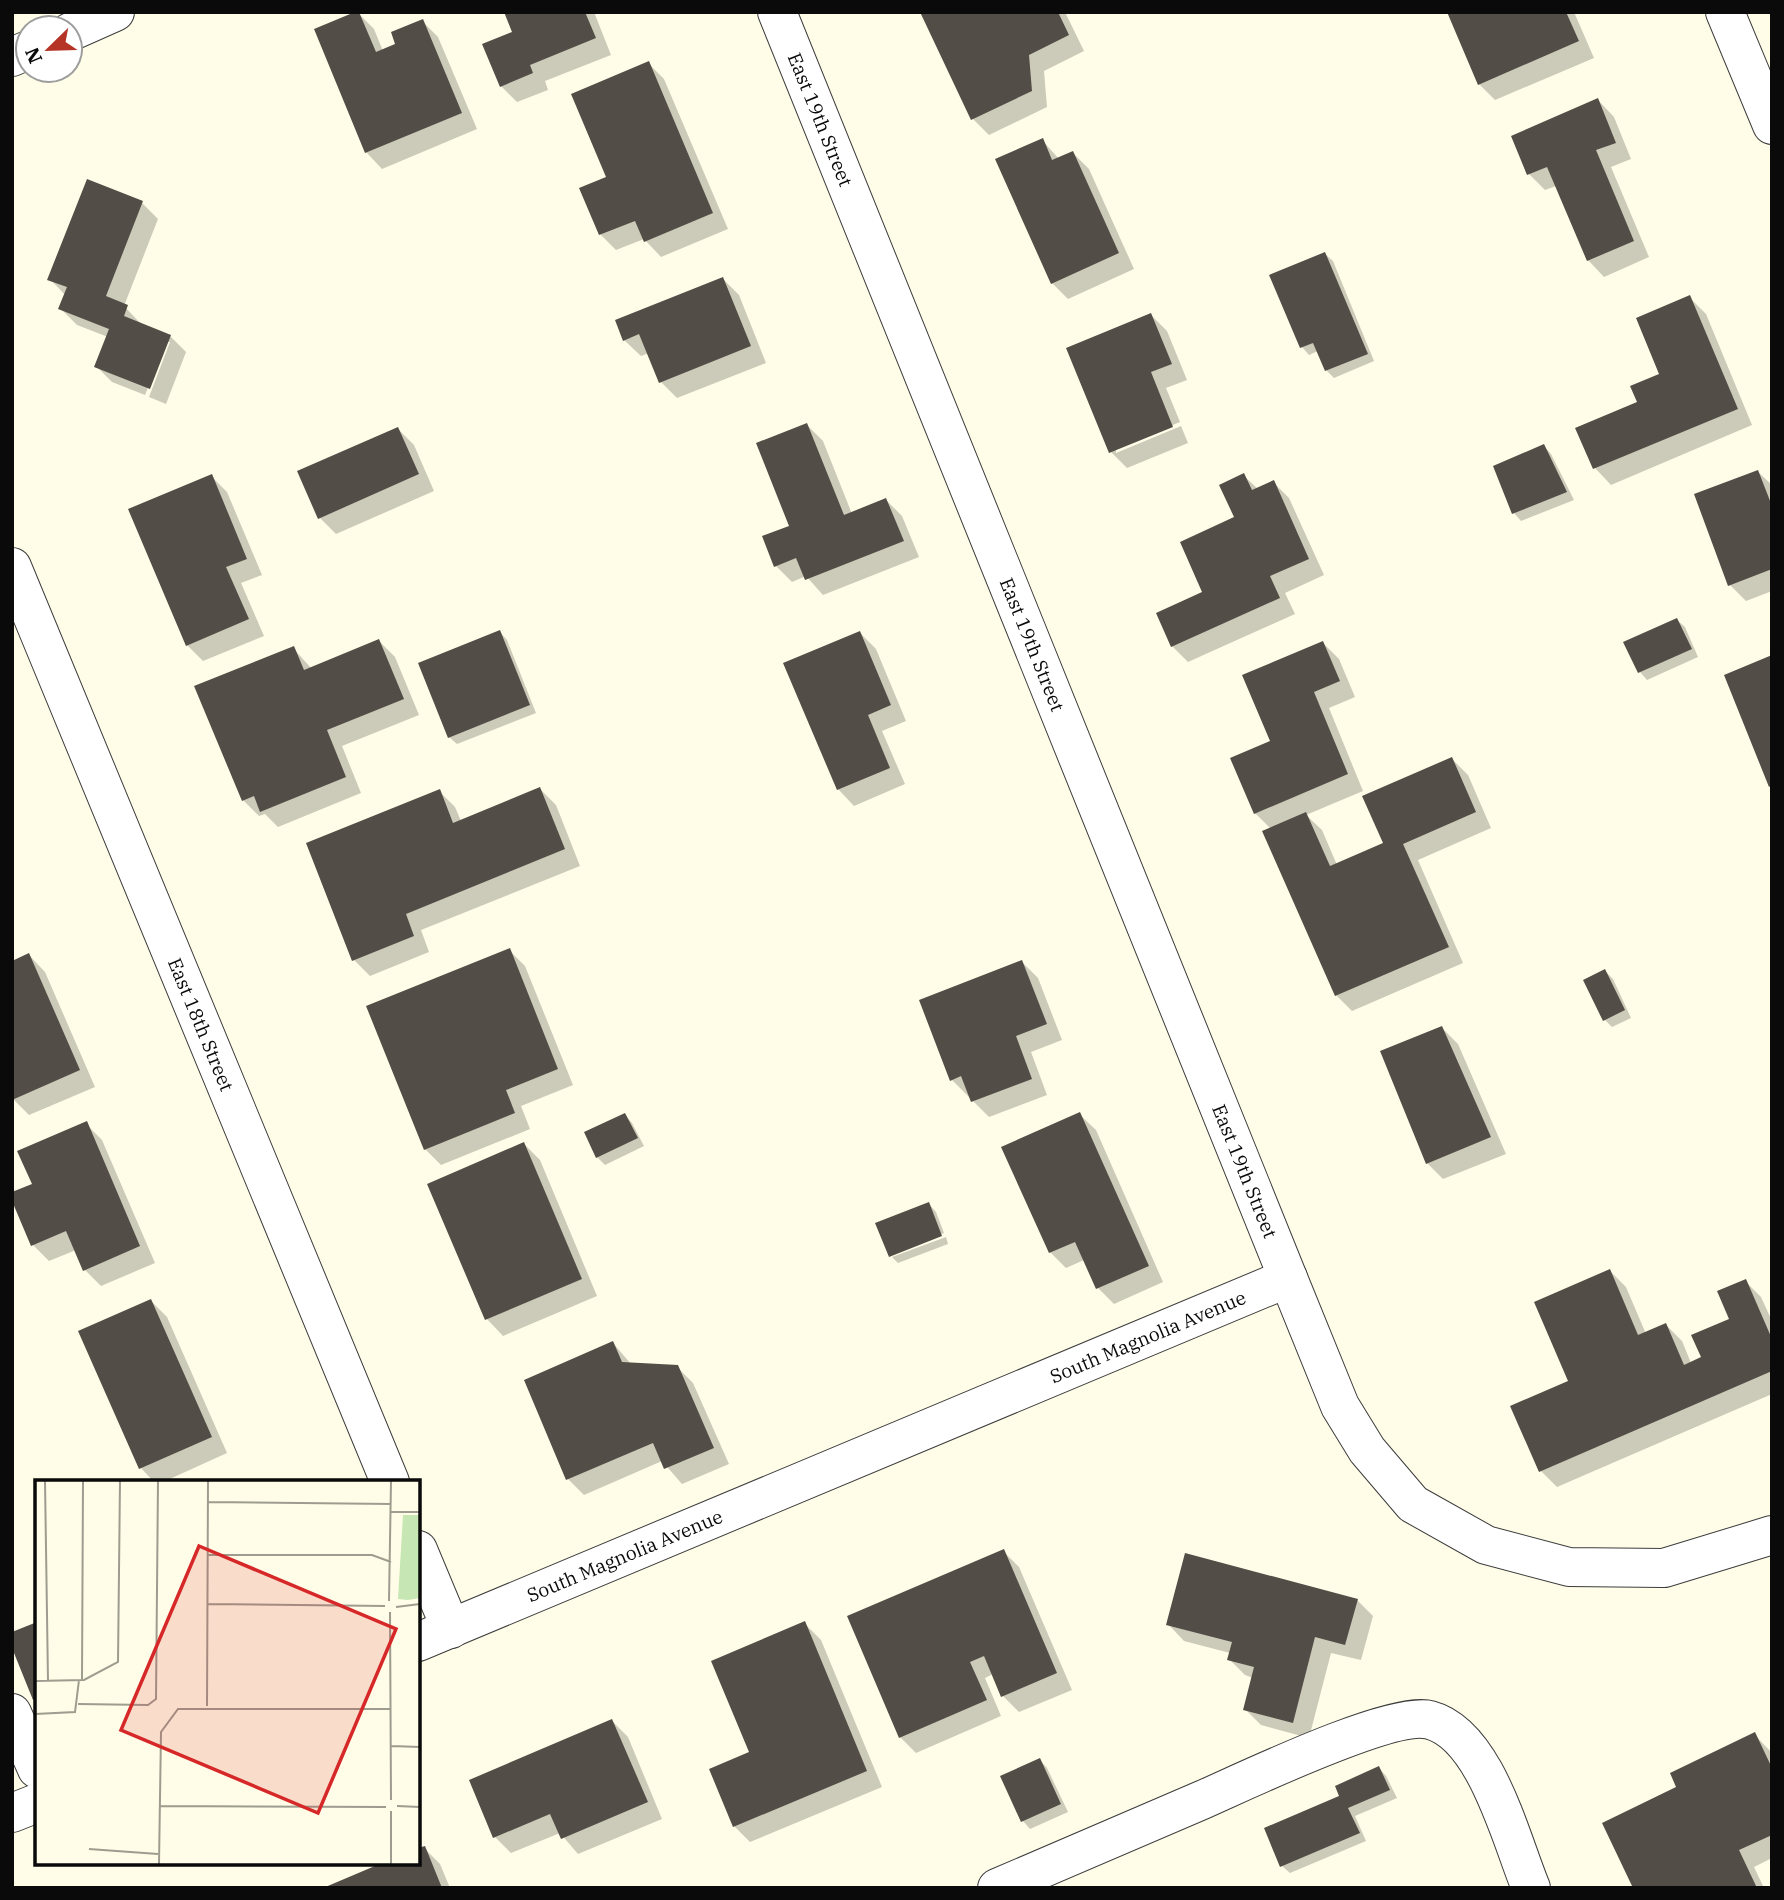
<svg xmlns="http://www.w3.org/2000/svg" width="1784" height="1900" font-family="'IBM Plex Serif',serif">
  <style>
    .shadow { fill: #0003 }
    .building { fill: #524d47 }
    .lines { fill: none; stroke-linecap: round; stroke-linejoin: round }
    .minor-casing { stroke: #3d3d3d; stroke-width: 40 }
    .minor { stroke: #fff; stroke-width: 38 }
    .labels { text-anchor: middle; stroke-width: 7; stroke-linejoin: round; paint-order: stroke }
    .street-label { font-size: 19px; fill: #0a0a0a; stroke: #fff }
    .inset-road { fill: none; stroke: #9d9c8f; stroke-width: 2 }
    .view { fill: #d62828; fill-opacity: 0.15; stroke: #d62828; stroke-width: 3.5 }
    .inset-edge { fill: none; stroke: #0a0a0a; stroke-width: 3.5 }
  </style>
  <rect width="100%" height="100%" fill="#fffde7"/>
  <!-- shadow -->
  <path class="shadow" d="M506 12H594L611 55 545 81 548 90 517 102 501 86 514 33Z
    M922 12H1065L1084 51 1044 71 1047 107 989 135 973 119Z
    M1449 12H1574L1594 58 1495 100 1479 84Z
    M358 13 374 29 383 51 397 45 422 21 438 37 477 129 382 169 366 152Z
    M648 63 664 79 728 229 661 257 644 239 616 250 600 234 608 178Z
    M1598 100 1614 117 1631 159 1611 167 1649 257 1604 277 1588 260 1556 186 1545 190 1529 174Z
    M1042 140 1059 159 1073 153 1089 169 1134 269 1068 299 1052 283Z
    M142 203 158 219 124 306 142 325 170 336 186 352 166 404 149 397 170 342H166L145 395 112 382 96 366 108 337 77 325 61 309 66 296 50 279Z
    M1325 254 1333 261 1374 361 1334 378 1326 370 1318 351 1309 355 1302 347Z
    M723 279 739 295 766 363 677 398 661 382 649 353 641 356 624 340Z
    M1690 298 1706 314 1752 425 1611 485 1595 468 1578 429 1640 403 1661 375Z
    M1151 315 1167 331 1187 380 1166 388 1180 422 1116 449V453L1181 426 1188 443 1127 468 1111 452 1068 349Z
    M807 425 823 441 852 514 886 500 902 516 919 557 823 595 806 576 792 582 776 566 791 527Z
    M398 429 414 445 434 491 336 534 320 518Z
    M1544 446 1551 454 1574 500 1521 521 1514 513 1495 467Z
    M1758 472 1772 485V591L1746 601 1730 585Z
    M211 476 227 492 262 575 241 583 264 636 203 661 187 645Z
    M1244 476 1258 489 1273 482 1289 498 1324 575 1285 593 1295 614 1188 662 1172 646 1205 593 1236 518Z
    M1677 620 1685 627 1698 657 1647 680 1640 672Z
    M500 632 507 640 536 713 457 744 449 737Z
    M860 633 876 649 906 721 882 731 905 784 854 806 838 789Z
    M379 641 395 657 419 715 342 746 361 793 278 827 265 814 259 816 243 800 293 648 311 668Z
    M1323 643 1339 659 1355 697 1329 708 1363 791 1306 815 1322 830 1337 865 1385 844 1452 759 1468 775 1491 828 1418 860 1463 963 1352 1011 1336 995 1271 829 1255 813 1272 742Z
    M540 789 556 805 580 866 421 930 429 952 370 976 354 960 439 791 455 807 461 821Z
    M509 950 525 966 573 1085 521 1106 530 1129 441 1165 425 1149Z
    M29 955 45 972 95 1087 29 1115 13 1099Z
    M1022 962 1038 978 1062 1040 1031 1052 1047 1095 989 1117 952 1080Z
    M1605 971 1613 979 1631 1018 1612 1027 1605 1020Z
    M1442 1028 1458 1044 1506 1154 1443 1179 1427 1163Z
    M1079 1114 1096 1130 1163 1282 1114 1304 1098 1288 1084 1260 1066 1268 1050 1252Z
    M625 1115 632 1123 644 1146 605 1165 597 1157Z
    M86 1124 102 1140 155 1263 101 1286 85 1270 76 1250 49 1261 33 1245 34 1185Z
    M524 1144 540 1160 597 1296 503 1336 487 1319 429 1184Z
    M929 1204 936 1212 944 1233 891 1254V1257L877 1224Z
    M946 1237 948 1244 898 1263 892 1257Z
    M1610 1271 1626 1287 1646 1334 1666 1325 1682 1341 1691 1363 1703 1357 1731 1320 1745 1281 1761 1297 1772 1321V1394L1557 1487 1541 1471Z
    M151 1301 167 1317 227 1453 163 1482H154L141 1468 80 1332Z
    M613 1343 631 1364 677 1367 693 1383 729 1464 682 1484 662 1461 584 1495 568 1479Z
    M1003 1551 1019 1567 1072 1690 1019 1712 1003 1696 993 1674 985 1678 1001 1716 916 1753 900 1737Z
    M1357 1600 1373 1616 1361 1660 1331 1653 1309 1738 1261 1725 1245 1709 1253 1678 1245 1675 1229 1659 1230 1653 1184 1641 1168 1624Z
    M805 1624 821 1640 882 1787 750 1842 734 1826 751 1753Z
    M612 1721 628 1737 662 1819 578 1854 560 1833 511 1853 495 1837Z
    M1754 1734 1772 1753V1858L1754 1867 1764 1888H1635L1679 1788Z
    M1040 1760 1047 1768 1068 1812 1030 1829 1023 1821Z
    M1379 1768 1386 1776 1397 1798 1355 1816 1366 1841 1290 1873 1282 1866 1341 1796Z
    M424 1848 440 1864 450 1888H327L418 1863Z"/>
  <!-- building -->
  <path class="building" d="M355 12H359L376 52 395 44 391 32 423 19 462 113 365 153 314 29Z
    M504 12H585L596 38 530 65 533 73 500 87 482 44 512 32Z
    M920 12H1058L1069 35 1029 55 1032 91 971 120Z
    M1447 12H1566L1579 41 1478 85Z
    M649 61 713 213 644 242 635 221 599 235 579 188 606 177 571 94Z
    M1598 98 1616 143 1596 150 1634 241 1587 261 1547 167 1527 175 1511 136Z
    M1043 138 1052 160 1073 151 1119 253 1051 284 995 159Z
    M87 179 143 201 106 296 128 305 124 316 171 335 150 389 94 367 109 329 58 309 67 287 47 280Z
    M1325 252 1368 354 1325 371 1313 343 1300 348 1269 275Z
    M723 277 751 346 659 383 639 334 623 341 615 320Z
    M1690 295 1738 409 1593 469 1575 428 1637 402 1630 386 1659 374 1636 318Z
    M1151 313 1172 364 1151 372 1173 427 1109 453 1066 348Z
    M807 423 844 515 886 498 904 541 805 580 796 558 774 567 762 536 789 526 756 443Z
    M398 427 419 474 318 519 297 471Z
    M1544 444 1567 492 1512 514 1493 466Z
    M1758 470 1772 506V569L1728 586 1694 494Z
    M1244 473 1252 490 1274 480 1309 559 1270 576 1280 598 1171 647 1156 613 1202 592 1180 542 1234 517 1219 485Z
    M212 474 247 559 226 567 249 619 186 646 128 509Z
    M1677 618 1692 649 1638 673 1623 642Z
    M500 630 530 705 448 738 418 663Z
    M860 631 891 705 868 715 890 768 837 790 783 663Z
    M379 639 404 699 327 730 346 777 260 812 254 796 242 801 194 686 294 646 304 670Z
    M1323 641 1340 681 1314 692 1348 774 1254 814 1230 758 1270 741 1242 675Z
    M1772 655V785L1769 787 1724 675Z
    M1452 757 1476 812 1403 844 1449 947 1335 996 1262 831 1306 812 1330 866 1383 843 1362 796Z
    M540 787 565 849 406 914 414 936 352 961 306 843 440 789 453 823Z
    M510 948 558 1069 506 1090 515 1113 424 1150 366 1006Z
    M29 953 80 1070 12 1100V961Z
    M1022 960 1047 1024 1016 1036 1032 1079 971 1102 961 1076 950 1081 919 1000Z
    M1605 969 1625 1010 1603 1021 1583 980Z
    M1442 1026 1491 1137 1426 1164 1380 1051Z
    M1080 1112 1149 1266 1096 1289 1075 1242 1049 1253 1001 1147Z
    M625 1113 638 1138 596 1158 584 1132Z
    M87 1121 140 1246 83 1271 66 1231 31 1246 12 1201V1192L32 1184 17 1151Z
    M524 1142 582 1279 485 1320 427 1184Z
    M929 1202 942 1236 889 1257 875 1223Z
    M1610 1269 1638 1335 1666 1323 1684 1365 1701 1357 1691 1335 1729 1319 1717 1291 1746 1279 1772 1339V1371L1539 1472 1510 1406 1568 1381 1534 1302Z
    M151 1299 212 1437 139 1469 78 1331Z
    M613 1341 622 1362 678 1365 714 1448 664 1469 653 1443 566 1480 524 1380Z
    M1004 1549 1057 1673 1001 1697 984 1656 970 1662 987 1700 899 1738 847 1616Z
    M1185 1553 1358 1599 1345 1645 1315 1637 1293 1723 1243 1710 1254 1667 1227 1660 1232 1642 1166 1625Z
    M805 1621 867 1771 733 1827 709 1769 749 1752 711 1661Z
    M37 1622V1698L33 1700 12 1648V1632Z
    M612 1719 648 1802 561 1839 550 1814 493 1838 469 1780Z
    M1755 1732 1772 1768V1835L1739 1850 1757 1888H1633L1602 1823 1676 1787 1670 1773Z
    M1040 1758 1061 1804 1021 1822 1000 1776Z
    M1379 1766 1390 1790 1348 1808 1360 1833 1280 1867 1264 1828 1339 1796 1335 1786Z
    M425 1846 442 1888H323L382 1863H418V1848Z"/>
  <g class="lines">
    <!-- minor casing -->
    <g class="minor-casing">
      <g id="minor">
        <path id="s1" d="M777 12 1288 1278 1340 1406 1367 1450 1413 1504 1486 1545 1569 1567 1664 1568 1772 1535"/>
        <path d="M1725 12 1772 125"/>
        <path d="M70 32 115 12"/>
        <path d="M12 57 28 50"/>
        <path id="s2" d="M12 567 390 1482"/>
        <path d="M418 1550 451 1629"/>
        <path id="s3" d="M418 1642 1288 1278"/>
        <path d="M12 1713 37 1769"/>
        <path d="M12 1813 37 1803"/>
        <path d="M997 1888C1065 1859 1133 1829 1202 1800 1243 1782 1392 1710 1430 1720 1486 1735 1511 1840 1531 1888"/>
      </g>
    </g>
    <!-- minor -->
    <use href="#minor" class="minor"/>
  </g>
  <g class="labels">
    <!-- street labels -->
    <g class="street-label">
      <text dy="7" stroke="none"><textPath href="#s1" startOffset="116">East 19th Street</textPath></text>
      <text dy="7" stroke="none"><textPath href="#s1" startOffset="682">East 19th Street</textPath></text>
      <text dy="7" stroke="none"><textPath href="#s2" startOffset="495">East 18th Street</textPath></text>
      <text dy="7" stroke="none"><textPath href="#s1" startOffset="1250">East 19th Street</textPath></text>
      <text dy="7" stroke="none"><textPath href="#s3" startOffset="791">South Magnolia Avenue</textPath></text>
      <text dy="7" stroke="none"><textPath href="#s3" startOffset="224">South Magnolia Avenue</textPath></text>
    </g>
  </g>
  <!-- overview -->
  <g transform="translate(35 1480)">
    <rect width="385" height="385" fill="#fffde7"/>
    <path d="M368 35H385V118L373 120 363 119Z" fill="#c6e7b3"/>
    <path class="inset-road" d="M10 1 13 201M173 22 356 24M356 32H385M173 75H337L356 82M354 121 356 1M173 124 350 126M361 127 385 124M355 132 356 320M47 200 48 1M0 201 49 200 83 182 85 1M43 224 113 225 121 219 123 1M172 226 173 1M0 234 40 232 44 200M356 266 385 267M124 326 351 327M362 326 385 327M54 369 123 374M124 384 126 252 143 229H355M356 384V331"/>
    <path class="view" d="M164 66 361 149 283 333 86 250Z"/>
    <rect width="385" height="385" class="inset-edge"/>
  </g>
  <!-- border -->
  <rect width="1784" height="1900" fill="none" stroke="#0a0a0a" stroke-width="28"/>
  <!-- north arrow -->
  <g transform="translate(49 49) rotate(247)"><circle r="33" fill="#ffffff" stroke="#9d9d9d" stroke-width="2"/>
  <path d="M0-5L12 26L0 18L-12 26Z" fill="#b53426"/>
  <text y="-10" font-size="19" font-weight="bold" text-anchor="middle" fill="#0a0a0a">N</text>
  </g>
</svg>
